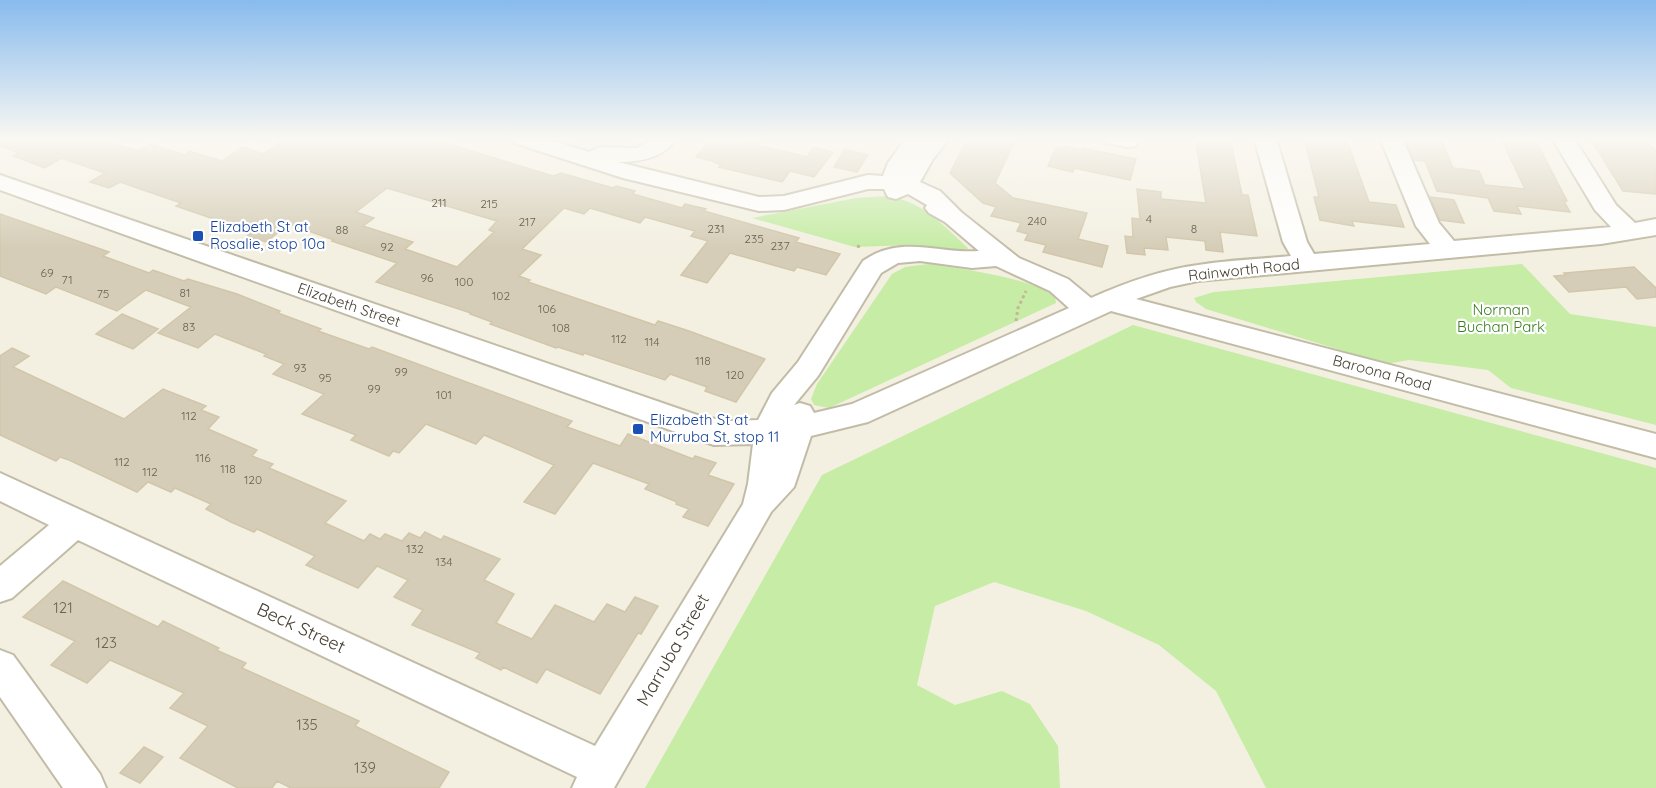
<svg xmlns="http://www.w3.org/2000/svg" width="1656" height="788" font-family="Quicksand,sans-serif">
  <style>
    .green { fill: #c6eca6 }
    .building { fill: #d5cdb7; stroke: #d1c6a9; stroke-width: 1.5; fill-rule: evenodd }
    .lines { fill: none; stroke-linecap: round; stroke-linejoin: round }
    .minor-casing { stroke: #c2bca7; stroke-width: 4 }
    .path { stroke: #c3b794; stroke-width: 3; stroke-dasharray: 3 3; stroke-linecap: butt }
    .minor { fill: #fff; fill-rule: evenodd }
    .transit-dot { fill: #1a4fb4; stroke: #fff; stroke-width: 2 }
    .labels { text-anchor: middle; stroke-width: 4.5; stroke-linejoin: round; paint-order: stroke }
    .number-label { font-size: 12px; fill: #696353 }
    .transit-label { font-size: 15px; fill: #164399; stroke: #fff; text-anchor: start }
    .street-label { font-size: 15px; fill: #454032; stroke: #fff }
    .park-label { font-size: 15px; fill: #3a7c20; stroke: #fff }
    .near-number-label { font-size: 15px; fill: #696353 }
    .near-street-label { font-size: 18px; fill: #454032; stroke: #fff }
  </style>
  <rect width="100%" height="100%" fill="#f3f0e2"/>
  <!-- green -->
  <path class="green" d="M885 196C920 199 943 225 968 248L966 251 910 245 855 247 752 218 856 198Z
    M928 264C958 268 1032 278 1055 296L1056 303 829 408 814 405 811 399 817 384 892 274 905 267Z
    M1522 264 1570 314 1656 327V425L1511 388 1488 370 1409 360 1386 364 1206 309 1196 302 1194 298 1214 292Z
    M1133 325 1656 468V788H1266L1216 691 1159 645 1086 611 994 582 935 606 917 685 955 705 1002 691 1030 704 1058 746 1060 788H645L822 475Z"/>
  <!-- building -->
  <path class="building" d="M0 138H97L139 151 151 144 185 155 189 151 222 161 243 147 263 154 286 138H429L553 176 561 173 613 188 616 186 635 191 633 194 682 208 685 204 706 209 704 211 799 238 796 242 840 254 826 275 797 267 794 271 730 253 707 283 681 275 708 241 691 236 695 231 645 217 640 223 590 208 584 214 564 208 522 249 541 255 519 276 530 280 528 282 655 325 658 321 689 331 765 359 736 402 705 391 707 387 670 374 665 380 584 353 583 355 558 347 556 348 490 324 492 322 470 314 471 313 376 282 397 263 332 241 334 240 289 224 266 242 247 236 252 232 176 206 181 203 120 182 109 188 90 182 105 173 61 158 45 168 13 156 19 153 0 146ZM387 188 497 221 489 230 494 232 457 267 405 249 413 242 363 226 374 218 356 212Z
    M743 138H764L759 145 807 157 814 147 833 152 814 177 790 171 782 182 719 167 721 165 712 161 696 157 707 144 713 145 716 141 736 146Z
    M968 138H1016L995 183 1013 198 1087 213 1078 239 1108 246 1102 267 1043 252 1046 245 1025 240 1028 234 1017 231 1021 223 991 216 996 207 983 203 950 173Z
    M1195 138H1230L1242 195H1248L1257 236 1220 232 1223 252 1206 250 1205 241 1166 237 1168 250 1144 248 1145 255 1127 253 1125 236 1133 237 1132 218 1140 219 1137 189 1161 192V199L1206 203Z
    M1304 138H1346L1369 202 1396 205 1404 227 1352 221 1354 226 1320 220 1314 197H1319Z
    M1404 138 1441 139 1453 168 1479 171 1485 185 1525 189 1501 139 1537 143 1567 201H1564L1570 212 1517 206 1521 214 1494 211 1488 198 1437 191 1425 161 1414 160Z
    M1590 138H1643L1656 151V194L1623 191Z
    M1063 146 1082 150 1083 148 1136 159 1130 180 1074 168 1073 172 1048 166 1056 147 1062 148Z
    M845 149 868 155 857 172 834 167Z
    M1430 197 1454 200 1464 223 1440 220Z
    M0 214 109 252 103 256 149 273 153 270 184 281 188 279 237 294 280 311 278 313 321 329 318 331 369 349 372 347 572 421 567 427 620 446 628 434 693 459 695 456 716 463 708 475 734 484 708 526 683 517 689 509 676 504 677 502 645 489 649 484 593 463 555 514 524 502 554 465 484 435 476 444 426 424 399 453 393 451 389 456 351 440 356 435 302 414 324 394 273 374 284 364 264 356 266 354 215 334 198 348 158 333 191 307 146 290 117 311 56 287 46 294 0 276Z
    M1634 267 1656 288V297L1637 299 1626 287 1569 292 1554 276 1566 275 1564 273Z
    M122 314 158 329 133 349 96 334Z
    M12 348 29 356 13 367 124 419 163 389 206 406 201 410 219 417 208 429 257 450 252 456 273 464 269 468 346 501 325 523 364 541 370 534 380 539 385 534 402 541 409 533 420 538 425 532 441 540 444 536 500 559 484 580 514 594 496 623 532 639 555 605 594 622 607 604 625 612 635 597 658 606 641 634 638 633 600 694 546 669 537 683 503 667 501 670 476 658 480 653 412 625 423 610 394 597 408 580 377 566 358 588 306 565 315 556 257 529 254 532 231 522 206 509 211 504 175 488 171 492 148 482 137 492 69 460 60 457 56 461 0 435V356Z
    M63 581 158 627 163 621 219 648 216 650 246 663 242 668 359 721 355 726 449 772 439 788H291L277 781 272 788H238L180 758 208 726 170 708 184 693 110 660 87 683 51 665 75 641 23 617Z
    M144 747 163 757 140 783 120 773Z"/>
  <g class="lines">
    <!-- minor casing -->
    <g class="minor-casing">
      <path id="minor" d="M511 138H544L589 152 599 147 637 148 653 138H677C664 158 640 162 618 162L759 197 784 196 868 175 883 176 888 163 906 138H950L933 159 920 182 940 191 961 212 1019 258 1068 279 1091 298C1125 283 1160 270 1198 265 1228 260 1260 259 1291 256L1283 242 1254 138H1276L1307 242 1314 254 1430 244 1416 226 1380 138H1402L1439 223 1454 241 1611 227 1595 210 1552 138H1574L1616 205 1635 223 1656 219V235L1601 244 1198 281 1170 287 1136 299 1656 434V458L1111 311 868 422 811 436 794 487 771 512 614 788H572L577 777 78 540 12 598 0 602V566L49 525 0 501V473L595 746 743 504 748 484 753 444 714 445 687 436 0 190V175L703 417 730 421 758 420 772 393 798 362 863 261C901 234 938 254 979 251L945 222 929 213 925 208 927 205 908 194 896 199 888 197 884 189H868L784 210 759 211 623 178 514 143ZM920 261 972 268 996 266 1050 291 1069 308 852 404 814 413 810 406 800 403 794 405 818 376 881 273 898 263Z
        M1103 138H1137L1139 141 1136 146 1128 147 1106 143Z
        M0 650 13 655 100 774 106 788H63L0 697Z"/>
    </g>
    <!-- path -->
    <path class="path" d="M857 246 861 247
      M1016 321 1018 308 1026 291"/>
    <!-- minor -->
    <use href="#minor" class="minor"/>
  </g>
  <!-- sky -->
  <linearGradient id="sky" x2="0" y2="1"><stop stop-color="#8be"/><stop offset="0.56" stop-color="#faf8f2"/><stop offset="1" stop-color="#faf8f2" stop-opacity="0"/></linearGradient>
  <rect width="1656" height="248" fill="url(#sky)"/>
  <!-- markers -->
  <g class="transit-dot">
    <rect x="192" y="230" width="12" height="12" rx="3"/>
    <rect x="632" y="423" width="12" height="12" rx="3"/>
  </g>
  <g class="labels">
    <!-- number labels -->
    <g class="number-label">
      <text x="439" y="207">211</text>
      <text x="489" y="208">215</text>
      <text x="1149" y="223">4</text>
      <text x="1037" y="225">240</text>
      <text x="527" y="226">217</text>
      <text x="716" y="233">231</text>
      <text x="1194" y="233">8</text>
      <text x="342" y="234">88</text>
      <text x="754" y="243">235</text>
      <text x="780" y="250">237</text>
      <text x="387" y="251">92</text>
      <text x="47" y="277">69</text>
      <text x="427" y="282">96</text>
      <text x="67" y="284">71</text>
      <text x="464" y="286">100</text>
      <text x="185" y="297">81</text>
      <text x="103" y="298">75</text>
      <text x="501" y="300">102</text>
      <text x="547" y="313">106</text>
      <text x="189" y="331">83</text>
      <text x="561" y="332">108</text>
      <text x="619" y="343">112</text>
      <text x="652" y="346">114</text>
      <text x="703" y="365">118</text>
      <text x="300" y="372">93</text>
      <text x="401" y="376">99</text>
      <text x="735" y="379">120</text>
      <text x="325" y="382">95</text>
      <text x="374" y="393">99</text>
      <text x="444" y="399">101</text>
      <text x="189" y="420">112</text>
      <text x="203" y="462">116</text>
      <text x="122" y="466">112</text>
      <text x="228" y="473">118</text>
      <text x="150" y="476">112</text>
      <text x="253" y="484">120</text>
      <text x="415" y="553">132</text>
      <text x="444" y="566">134</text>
    </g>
    <!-- transit labels -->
    <g class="transit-label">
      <text x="210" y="232">Elizabeth St at<tspan x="210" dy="17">Rosalie, stop 10a</tspan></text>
      <text x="650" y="425">Elizabeth St at<tspan x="650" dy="17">Murruba St, stop 11</tspan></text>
    </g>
    <!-- street labels -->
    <g class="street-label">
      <text transform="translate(1244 270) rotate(-6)" y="5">Rainworth Road</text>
      <text transform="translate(349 305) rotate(19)" y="5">Elizabeth Street</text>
      <text transform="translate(1382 373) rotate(15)" y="5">Baroona Road</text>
    </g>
    <!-- park labels -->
    <g class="park-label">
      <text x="1501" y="315">Norman<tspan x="1501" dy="17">Buchan Park</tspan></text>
    </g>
    <!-- near-number labels -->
    <g class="near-number-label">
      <text x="63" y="613">121</text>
      <text x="106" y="648">123</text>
      <text x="307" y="730">135</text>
      <text x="365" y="773">139</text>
    </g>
    <!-- near-street labels -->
    <g class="near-street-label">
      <text transform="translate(301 628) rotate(25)" y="6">Beck Street</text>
      <text transform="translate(673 650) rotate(-60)" y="6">Marruba Street</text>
    </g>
  </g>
</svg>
